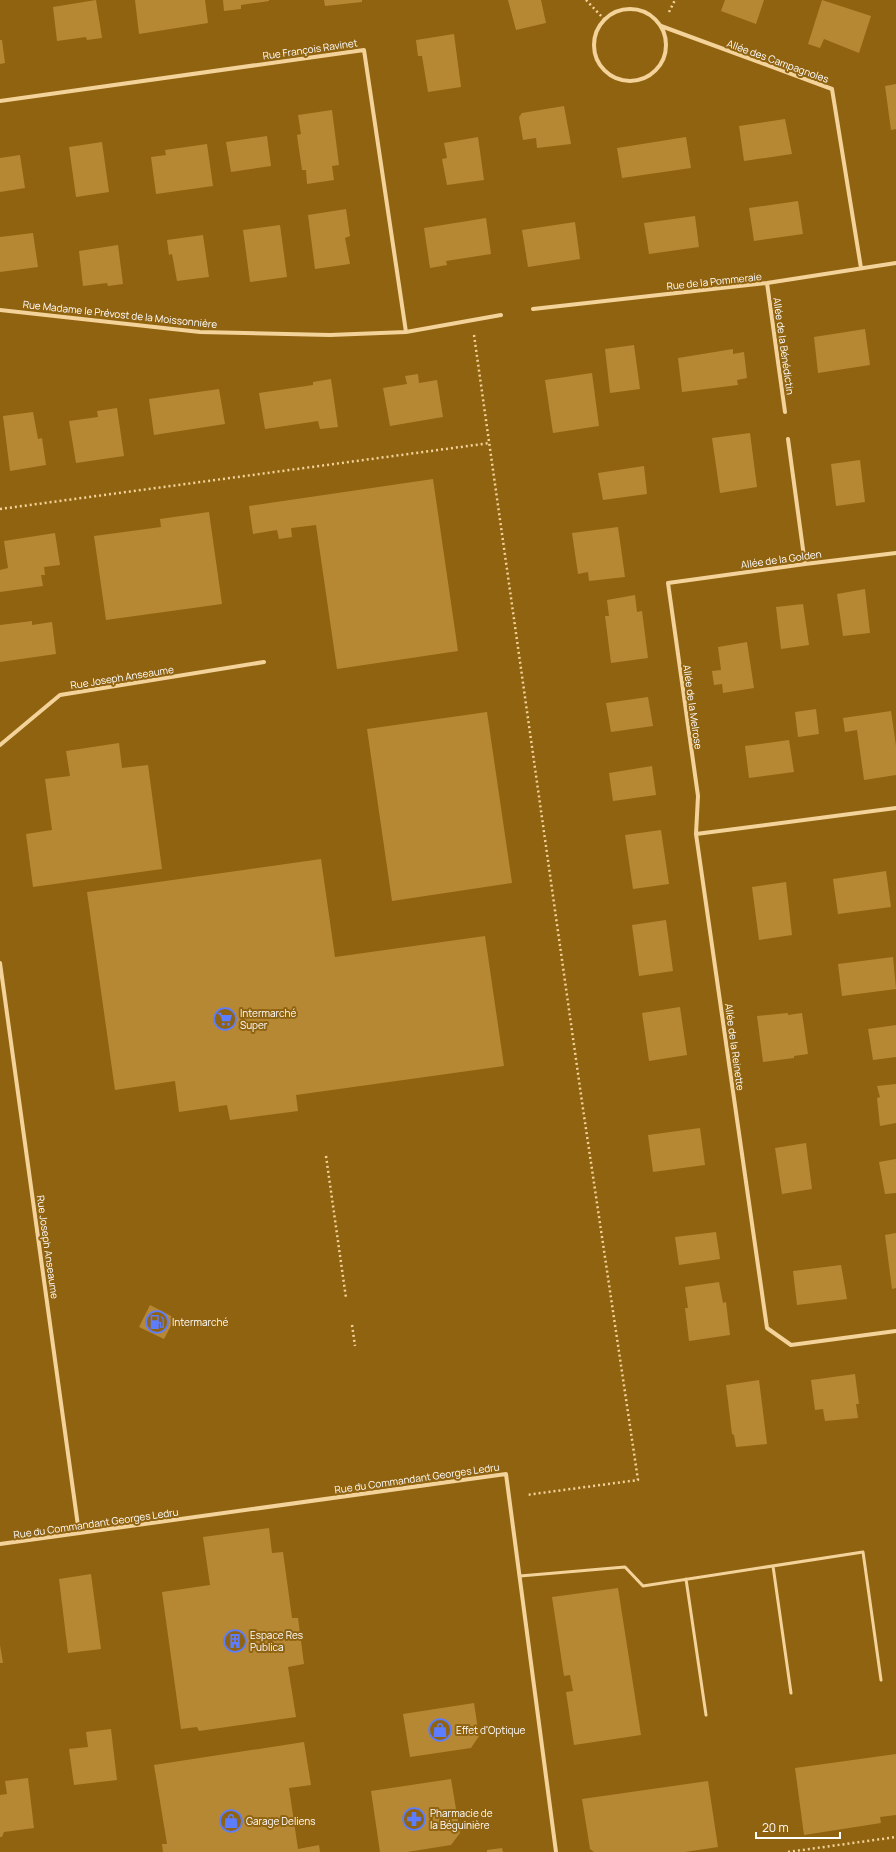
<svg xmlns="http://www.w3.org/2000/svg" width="896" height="1852" font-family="Manrope,sans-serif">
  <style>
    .building { fill: #b78834 }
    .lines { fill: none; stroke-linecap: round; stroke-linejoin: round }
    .path { stroke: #f3d39a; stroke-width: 2.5; stroke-dasharray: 2 3; stroke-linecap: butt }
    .service { stroke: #f3d39a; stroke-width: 3 }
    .minor { stroke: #f3d39a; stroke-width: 4 }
    .labels { text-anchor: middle; stroke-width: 4; stroke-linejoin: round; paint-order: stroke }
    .street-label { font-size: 10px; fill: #fff; stroke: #906310 }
    .poi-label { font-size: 10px; fill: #fff; stroke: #906310; text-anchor: start }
  </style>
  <rect width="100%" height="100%" fill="#906310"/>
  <!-- building -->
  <path class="building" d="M96 0 102 38 87 40 86 37 57 41 53 7Z
    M135 0H205L208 23 139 34Z
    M223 0H269V1L241 5V9L224 11Z
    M324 0H362V2L325 6Z
    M508 0H541L546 23 516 30Z
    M725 0H764L756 24 721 11Z
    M822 0 871 16 859 53 824 39 820 48 808 44Z
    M454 34 461 87 428 92 422 56H418L416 40Z
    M0 40H2L5 63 0 64Z
    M896 84V129L891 130 885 86Z
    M564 106 571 144 537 148 536 138 523 140 519 117 522 113Z
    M332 110 339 165 332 166 334 180 307 184 306 170H302L297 135 301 134 298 115Z
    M785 119 792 154 744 161 739 126Z
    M267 136 271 166 231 172 226 142Z
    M478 137 484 180 447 185 442 159 447 158 444 143Z
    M686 137 691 168 622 178 617 148Z
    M102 142 109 192 76 197 69 147Z
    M207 144 213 186 156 194 151 157 166 155 165 150Z
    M20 155 25 188 0 192V158Z
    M798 201 803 234 754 241 749 208Z
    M346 209 350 236 345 238 350 264 315 269 308 215Z
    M695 216 699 247 649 254 644 223Z
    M486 218 491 254 446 261 447 265 430 268 424 228Z
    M575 222 580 259 528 267 522 230Z
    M280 225 287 277 250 282 243 230Z
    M33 233 38 267 0 272V237Z
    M203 235 209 277 177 281 172 254 169 255 167 240Z
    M118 245 123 284 108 286 107 283 83 286 79 251Z
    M865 329 870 365 818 373 814 337Z
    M634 345 640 389 610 393 605 349Z
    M733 349V354L744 352 747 378 737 380 738 385 682 392 678 358Z
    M592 373 599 426 553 433 545 380Z
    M418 374 419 383 437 380 443 417 390 426 383 388 407 384 405 376Z
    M331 379 338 427 320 429 318 421 265 429 259 393 313 385V382Z
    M219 389 225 424 154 435 149 399Z
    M117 408 124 456 76 463 69 421 98 417 97 411Z
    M33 412 38 439 42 438 46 465 10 471 3 416Z
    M750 433 757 487 720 493 712 438Z
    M860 460 865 502 836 506 831 464Z
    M644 466 647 494 603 500 598 473Z
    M433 479 458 651 337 669 316 525 291 528 292 537 279 539 277 530 253 534 249 506Z
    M209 512 222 604 106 620 94 536 161 527 160 519Z
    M618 527 625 577 589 581 588 572 578 574 572 533Z
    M55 533 60 565 44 567 45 575H41L43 586 0 592V570L8 568 4 541Z
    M865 589 870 633 843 636 837 594Z
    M635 595 637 612 642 611 648 658 611 663 605 616H609L607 600Z
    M803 604 809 645 781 649 776 607Z
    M32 621V625L52 622 56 654 0 662V625Z
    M747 642 754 688 723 693 722 684 714 685 712 671 721 670 718 647Z
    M648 697 653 726 611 732 606 703Z
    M816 709 819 734 798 737 795 712Z
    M891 711 896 746V775L864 780 857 730 845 732 843 718Z
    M487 712 512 883 392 901 367 729Z
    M789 740 794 772 749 778 745 746Z
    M119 743 122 768 148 765 162 869 33 887 26 834 52 830 45 779 70 776 66 751Z
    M652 766 656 795 613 801 609 773Z
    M661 830 669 884 633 889 625 835Z
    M321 859 335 957 485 936 504 1066 296 1095 298 1111 230 1120 227 1105 179 1112 175 1081 115 1090 87 892Z
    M886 871 891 907 838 914 833 879Z
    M786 882 792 935 759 940 752 887Z
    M666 920 673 971 639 976 632 925Z
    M893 957 896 989 842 996 838 964Z
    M680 1007 687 1055 649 1061 642 1013Z
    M788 1013V1015L802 1013 808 1054 794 1056V1058L763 1062 757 1016Z
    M896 1025V1057L873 1060 868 1029Z
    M896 1084V1123L880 1126 877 1098 880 1097 877 1086Z
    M700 1128 705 1165 653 1172 648 1135Z
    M806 1143 812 1189 782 1194 775 1148Z
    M896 1159V1193L885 1194 879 1162Z
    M716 1232 720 1259 679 1265 675 1237Z
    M896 1233V1288L892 1289 885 1235Z
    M841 1265 847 1299 797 1305 793 1271Z
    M719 1282 723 1303 726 1302 730 1335 689 1341 685 1308H688L685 1287Z
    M150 1305 175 1318 164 1339 139 1327Z
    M855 1374 859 1404H856L858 1418 825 1421 823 1409 815 1410 811 1380Z
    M759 1380 767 1444 736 1447 734 1435 732 1434 726 1385Z
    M269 1528 272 1553 283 1552 292 1618H298L304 1664 288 1667 296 1717 199 1731 197 1727 181 1729 162 1592 210 1585 203 1537Z
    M91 1574 101 1649 68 1653 59 1579Z
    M618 1588 641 1735 574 1745 566 1692 573 1691 570 1675 564 1676 552 1597Z
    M0 1645 3 1663H0Z
    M474 1703 479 1736 471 1748 410 1757 403 1714Z
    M111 1729 117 1780 74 1785 69 1749 88 1747 86 1732Z
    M304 1742 311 1785 289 1788 298 1849 319 1845 320 1852H163L162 1844H167L154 1765Z
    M896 1754V1815L880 1817 881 1823 804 1835 795 1768Z
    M28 1778 34 1828 4 1832 2 1837H0V1795L7 1794 5 1781Z
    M451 1779 460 1833 451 1845 407 1852H380L371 1791Z
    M708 1781 718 1847 685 1852H594L590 1849 582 1799Z
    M502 1848 503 1852H487V1850Z"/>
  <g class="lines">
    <!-- path -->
    <path class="path" d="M586 0 604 19
      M669 12 675 0
      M474 335 582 1102 638 1480 526 1495
      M0 509 490 443
      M326 1156 346 1298
      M352 1325 355 1346
      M788 1852 896 1837"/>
    <!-- service -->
    <path class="service" d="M773 1566 791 1693
      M520 1576 625 1567 643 1586 863 1552 881 1680
      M686 1579 706 1715"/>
    <!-- minor -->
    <path class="minor" d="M594 45a36 36 0 1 1 72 0a36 36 0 1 1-72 0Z
      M661 26 832 89 861 268
      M0 101 364 50 406 332
      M767 283 785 412
      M533 309 767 283 896 263
      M0 310 200 332 330 335 406 332 501 315
      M788 439 805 564
      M0 745 60 695 264 662
      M896 808 696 834 767 1328 791 1345 896 1331
      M696 834 698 796 668 583 805 564 896 553
      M0 963 79 1533
      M0 1544 506 1474 556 1852"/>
  </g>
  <!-- icons -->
  <defs>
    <g id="supermarket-ring" transform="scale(1.15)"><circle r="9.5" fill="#906310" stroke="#5c7dff" stroke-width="1.5"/><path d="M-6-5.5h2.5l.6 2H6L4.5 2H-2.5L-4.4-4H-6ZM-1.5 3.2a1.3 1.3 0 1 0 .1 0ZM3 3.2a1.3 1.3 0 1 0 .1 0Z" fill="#5c7dff"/></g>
    <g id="fuel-ring" transform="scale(1.15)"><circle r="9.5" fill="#906310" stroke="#5c7dff" stroke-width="1.5"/><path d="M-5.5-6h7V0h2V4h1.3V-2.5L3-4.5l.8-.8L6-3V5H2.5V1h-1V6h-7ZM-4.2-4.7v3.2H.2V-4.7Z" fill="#5c7dff"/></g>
    <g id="building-ring" transform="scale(1.15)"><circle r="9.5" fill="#906310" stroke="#5c7dff" stroke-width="1.5"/><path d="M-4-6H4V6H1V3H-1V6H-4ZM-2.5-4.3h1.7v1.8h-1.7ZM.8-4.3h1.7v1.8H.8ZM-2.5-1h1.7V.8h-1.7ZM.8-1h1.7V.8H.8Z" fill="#5c7dff"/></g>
    <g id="shop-ring" transform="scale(1.15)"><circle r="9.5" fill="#906310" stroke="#5c7dff" stroke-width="1.5"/><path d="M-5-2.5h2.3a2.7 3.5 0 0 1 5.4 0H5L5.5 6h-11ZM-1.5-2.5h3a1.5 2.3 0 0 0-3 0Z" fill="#5c7dff"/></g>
    <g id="pharmacy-ring" transform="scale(1.15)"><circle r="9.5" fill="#906310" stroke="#5c7dff" stroke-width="1.5"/><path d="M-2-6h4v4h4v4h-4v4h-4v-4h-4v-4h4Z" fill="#5c7dff"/></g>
  </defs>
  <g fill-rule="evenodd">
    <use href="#supermarket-ring" x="225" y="1019"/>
    <use href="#fuel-ring" x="157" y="1322"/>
    <use href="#building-ring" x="235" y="1641"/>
    <use href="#shop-ring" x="440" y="1730"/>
    <use href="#pharmacy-ring" x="414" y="1819"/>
    <use href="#shop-ring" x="231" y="1821"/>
  </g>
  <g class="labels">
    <!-- street labels -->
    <g class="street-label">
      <text transform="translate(310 49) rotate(-8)" y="4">Rue François Ravinet</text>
      <text transform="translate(778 61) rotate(20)" y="4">Allée des Campagnoles</text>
      <text transform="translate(714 281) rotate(-6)" y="4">Rue de la Pommeraie</text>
      <text transform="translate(120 314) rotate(6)" y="4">Rue Madame le Prévost de la Moissonnière</text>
      <text transform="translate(784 346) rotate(82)" y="4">Allée de la Bénédictin</text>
      <text transform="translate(781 559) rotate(-8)" y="4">Allée de la Golden</text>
      <text transform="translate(122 677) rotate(-9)" y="4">Rue Joseph Anseaume</text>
      <text transform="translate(693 707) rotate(82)" y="4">Allée de la Melrose</text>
      <text transform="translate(735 1047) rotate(82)" y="4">Allée de la Reinette</text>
      <text transform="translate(48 1247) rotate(82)" y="4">Rue Joseph Anseaume</text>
      <text transform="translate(417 1478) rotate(-8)" y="4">Rue du Commandant Georges Ledru</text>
      <text transform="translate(96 1523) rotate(-8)" y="4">Rue du Commandant Georges Ledru</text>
    </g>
    <!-- poi labels -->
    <g class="poi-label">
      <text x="240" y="1017">Intermarché<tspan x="240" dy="12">Super</tspan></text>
      <text x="172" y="1326">Intermarché</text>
      <text x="250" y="1639">Espace Res<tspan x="250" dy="12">Publica</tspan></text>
      <text x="456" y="1734">Effet d'Optique</text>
      <text x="430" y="1817">Pharmacie de<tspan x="430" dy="12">la Béguinière</tspan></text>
      <text x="246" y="1825">Garage Deliens</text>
    </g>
  </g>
  <!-- scale -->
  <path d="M756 1832v6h84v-6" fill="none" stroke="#ffffff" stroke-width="2"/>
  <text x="762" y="1832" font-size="12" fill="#ffffff" stroke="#906310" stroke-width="3" paint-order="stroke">20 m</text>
</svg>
